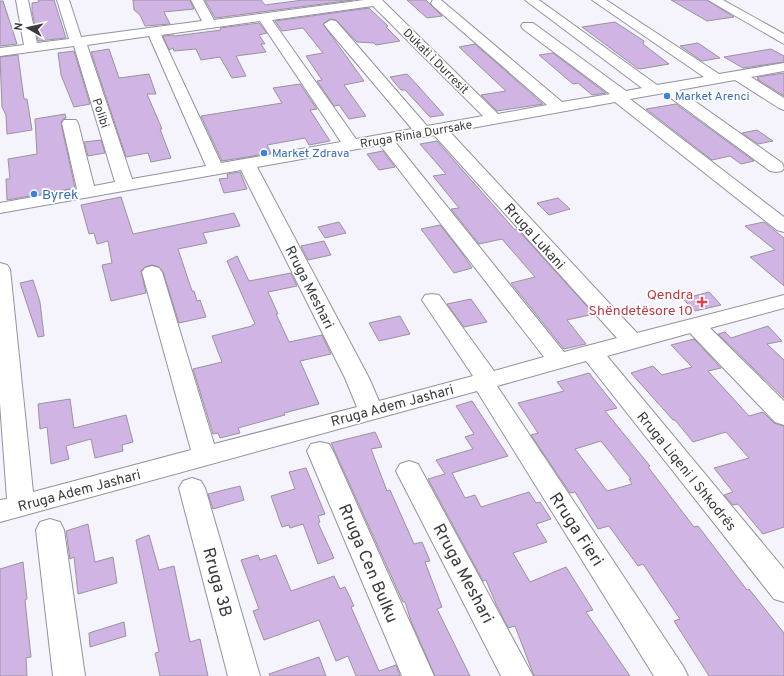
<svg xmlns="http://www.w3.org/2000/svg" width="784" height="676" font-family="Overpass,sans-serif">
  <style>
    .building { fill: #d0b4e4; stroke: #99939e; fill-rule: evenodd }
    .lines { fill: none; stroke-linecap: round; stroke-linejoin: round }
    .minor-casing { stroke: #93929d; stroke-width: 2 }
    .minor { fill: #fff; fill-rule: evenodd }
    .shop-dot { fill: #3f7fe0; stroke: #fff; stroke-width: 1.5 }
    .health-dot { fill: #e0444e; stroke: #fff; stroke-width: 1.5 }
    .labels { text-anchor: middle; stroke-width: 3.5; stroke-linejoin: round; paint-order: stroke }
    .far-street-label { font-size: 12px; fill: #3b3b3f; stroke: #fff }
    .far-shop-label { font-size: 12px; fill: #366cbe; stroke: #fff; text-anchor: start }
    .shop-label { font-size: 14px; fill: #366cbe; stroke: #fff; text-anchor: start }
    .street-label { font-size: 14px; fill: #3b3b3f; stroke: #fff }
    .health-label { font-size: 14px; fill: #be3a42; stroke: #fff; text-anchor: end }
    .near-street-label { font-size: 17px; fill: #3b3b3f; stroke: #fff }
  </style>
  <rect width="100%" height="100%" fill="#f5f4fd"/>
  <!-- building -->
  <path class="building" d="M38 0H54L66 38 38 41 32 11V3L39 2Z
    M133 0H190L194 9 164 12 170 24 145 26 140 15 134 10Z
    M205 0H261L265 5 303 0H353L215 18Z
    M407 0H426L442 16 427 18Z
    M671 0H707L734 17 707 21Z
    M0 1H3L17 44 0 46Z
    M369 8 388 26 386 27 400 41 376 45 374 43 357 42 336 20 330 19 323 24 364 81 344 85 366 116 349 119 339 105 334 106 317 81 322 80 306 56 323 53 303 28 282 31 275 21Z
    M615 22 644 41 643 44 669 64 640 69 637 68 582 27Z
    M259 23 267 33 259 35 265 44H261L266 52 236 56 246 76 232 78 220 57 201 60 196 49 174 51 173 48 169 50 163 36 174 35 175 36 221 30 220 28Z
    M698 43 720 58 702 61 680 46Z
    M475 44 543 104 497 111 481 95 506 91 459 47Z
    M109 49 119 78 149 74 156 94H147L162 129H160L171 158 151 162 148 153 126 157 91 52Z
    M771 49 784 56V62L743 68 724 57Z
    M74 51 90 104 74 107 61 75 58 53Z
    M553 53 606 93 592 95 578 83 573 84 539 55Z
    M18 55 24 99H27L32 130 7 134 6 115 2 107 0 57Z
    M784 73V96L757 79H759L757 77Z
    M407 74 419 87 444 115 430 117 405 90H401L390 77Z
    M300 84 317 109 310 110 330 141 309 145 305 138 267 145 271 153 222 161 201 116 282 103 273 88Z
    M676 104 754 161 741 164 730 156 712 160 646 109Z
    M65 114 66 118 63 119 61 123 75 188 7 200 6 179H10L8 159 37 154 35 119Z
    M757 130 773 141 758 144 742 133Z
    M101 140 105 153 88 156 84 142Z
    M437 141 515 230 517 229 594 314 567 320 586 344 564 349 511 283 535 277 502 239 479 244 451 209 459 208 433 176 446 174 420 144Z
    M383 151 395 167 379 170 367 154Z
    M240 172 247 189 224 193 219 179 228 178 227 174Z
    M121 197 133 234 234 213 240 226 203 233 207 243 178 249 192 291H194L197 301 200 300 206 317 179 323 163 272 159 267 152 265 145 267 141 271 146 293 111 301 102 265 112 263 108 241 97 244 94 233 89 234 81 205Z
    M558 198 570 209 549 215 537 203Z
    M339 222 346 233 325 238 318 227Z
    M764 222 784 238V286L750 257 775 250 745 226Z
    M440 225 460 250 472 268 454 273 421 229Z
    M324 241 331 255 308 260 301 246Z
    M237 256 249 281 291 273 297 286 268 292 278 314H276L289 342 322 335 331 354 300 361 319 404 284 413 285 415 238 428 240 433 220 438 218 433 213 434 193 369 222 362 212 336 252 326V325L255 324 227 261Z
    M33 280 40 302 44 336 38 337 20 283Z
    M709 292 721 305 695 311 683 299Z
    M471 299 487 322 464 327 447 304Z
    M400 316 410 334 379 341 369 323Z
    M768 326 782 341 767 344 784 360V398L718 334 725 332 731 338Z
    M694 339 721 368 708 371 749 416 763 412 774 423 784 426V527L763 534 738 504 733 505 724 495 733 492 714 468 749 458 726 432 693 442 675 420H673L631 373 653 366 662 375 692 367 671 345Z
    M589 373 617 408 605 411 650 466 648 467 694 527 698 526 747 590 749 589 784 633V676H709L674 621 680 619 643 564 638 566 609 526 598 529 575 492 570 493 531 435 538 433 518 403 564 391 557 382ZM601 441 631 479H629L632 484 607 491 575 449Z
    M70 399 74 428 126 415 133 442 122 445 123 451 95 458 91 439 66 446 69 459 51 464 47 427 40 429 38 404Z
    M472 401 508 456 452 473 465 498 475 495 481 507 529 492 536 503 540 502 551 519 536 524 547 542 513 553 530 582 566 567 593 610 586 612 630 676H534L515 626 508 628 496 604 486 580 483 581 428 479 445 474 436 460 473 449 465 437 474 434 456 406Z
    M375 432 382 447 371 449 387 491 390 490 414 544 422 542 430 561 425 562 442 607 437 609 470 676H435L411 621 405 602H403L331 443Z
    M306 468 325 514 318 516 320 522 318 523 334 558 318 564 303 524 290 528 289 525 282 527 271 496 295 489 289 472Z
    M240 486 244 500 213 509 208 494Z
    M88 524 95 562 113 557 117 583 78 594 74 557 70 559 66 531Z
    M149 535 159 570 174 566 190 642 200 639 208 676H160L155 653 159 652 136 540Z
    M258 555 260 560 276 555 291 591 334 576 340 589 345 587 354 606 351 607 379 671 396 665 400 676H356L348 656 336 661 319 620 264 640 253 611 259 609 241 560Z
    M23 562 27 599 25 600 31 657 26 658 27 676H0V569Z
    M124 622 126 636 90 647 89 633Z
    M319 657 326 676H270L269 674Z"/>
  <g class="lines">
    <!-- minor casing -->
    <g class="minor-casing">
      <path id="minor" d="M16 0H28L37 43 69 39 57 0H69L81 37 202 21 191 0H203L214 20 364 0H382L498 114 547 105 433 6 431 3 433 0H441L562 102 610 94 523 29 521 26 523 23H533L626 91 642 88 525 0H539L657 85 704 77 592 0H606L719 74 784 63V71L751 77 784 98V110L779 108 735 80 679 90 782 163 784 168 782 171 776 172 770 171 664 93 630 99 784 217V232L777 230 615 102 450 132 637 333 784 295V308L710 328 784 401V425L775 422 690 333 607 356 784 569V602L774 599 586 361 497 386 683 666 688 676H654L477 391 0 522V500L7 499 0 403V263L7 265 10 269 33 492 191 450 142 272 145 268 152 266 159 268 162 272 214 444 357 407 345 378 241 170 0 213V203L77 189 62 123 64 120H76L78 123 94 186 115 182 74 46 0 56V48L24 45ZM373 6 483 116 427 126 336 21 331 20 324 24 326 27 412 129 356 139 272 20ZM260 21 341 142 221 163 161 35ZM149 36 206 166 132 179 87 45ZM434 135 617 338 564 352 395 142ZM380 145 544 357 494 371 439 295 432 294 425 295 422 300 473 376 379 401 369 378 257 167Z
        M708 0H723L784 34V44Z
        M320 442 329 444 333 451 434 676H402L307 451 311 444Z
        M409 461 418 464 533 676H501L396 471 400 464Z
        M192 478 201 481 205 488 260 676H228L179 488 183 481Z
        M50 519 60 522 64 530 85 676H53L36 530 40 522Z"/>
    </g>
    <!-- minor -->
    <use href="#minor" class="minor"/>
  </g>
  <!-- markers -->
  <g class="shop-dot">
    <circle cx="667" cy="96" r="4"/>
    <circle cx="264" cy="153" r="4"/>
    <circle cx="34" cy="194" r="4"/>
  </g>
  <path class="health-dot" d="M700 296h4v4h4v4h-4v4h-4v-4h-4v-4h4z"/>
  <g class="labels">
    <!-- far-street labels -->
    <g class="far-street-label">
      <text transform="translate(436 61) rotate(45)" y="4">Dukati i Durresit</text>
      <text transform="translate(101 113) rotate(72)" y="4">Polibi</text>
      <text transform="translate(416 134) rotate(-10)" y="4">Rruga Rinia Durrsake</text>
    </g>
    <!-- far-shop labels -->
    <g class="far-shop-label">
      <text x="675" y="100">Market Arenci</text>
      <text x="272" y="157">Market Zdrava</text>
    </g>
    <!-- shop labels -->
    <g class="shop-label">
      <text x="42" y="199">Byrek</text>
    </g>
    <!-- street labels -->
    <g class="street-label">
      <text transform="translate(535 236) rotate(48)" y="5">Rruga Lukani</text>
      <text transform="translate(310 287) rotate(63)" y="5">Rruga Meshari</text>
      <text transform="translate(392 405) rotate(-15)" y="5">Rruga Adem Jashari</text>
      <text transform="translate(687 471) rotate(51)" y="5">Rruga Liqeni I Shkodrës</text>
      <text transform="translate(79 490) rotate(-15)" y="5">Rruga Adem Jashari</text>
    </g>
    <!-- health labels -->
    <g class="health-label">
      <text x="693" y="299">Qendra<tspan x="693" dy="16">Shëndetësore 10</tspan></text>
    </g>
    <!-- near-street labels -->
    <g class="near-street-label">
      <text transform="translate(577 529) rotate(57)" y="6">Rruga Fieri</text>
      <text transform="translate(369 563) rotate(67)" y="6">Rruga Cen Bulku</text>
      <text transform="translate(464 573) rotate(62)" y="6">Rruga Meshari</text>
      <text transform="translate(218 582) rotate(75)" y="6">Rruga 3B</text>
    </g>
  </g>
  <!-- north arrow -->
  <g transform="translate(28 28) rotate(278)" stroke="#ffffff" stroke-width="3" paint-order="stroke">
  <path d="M0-3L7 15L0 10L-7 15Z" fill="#3b3b3f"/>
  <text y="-6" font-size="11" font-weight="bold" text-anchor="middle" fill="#3b3b3f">N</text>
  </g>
</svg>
